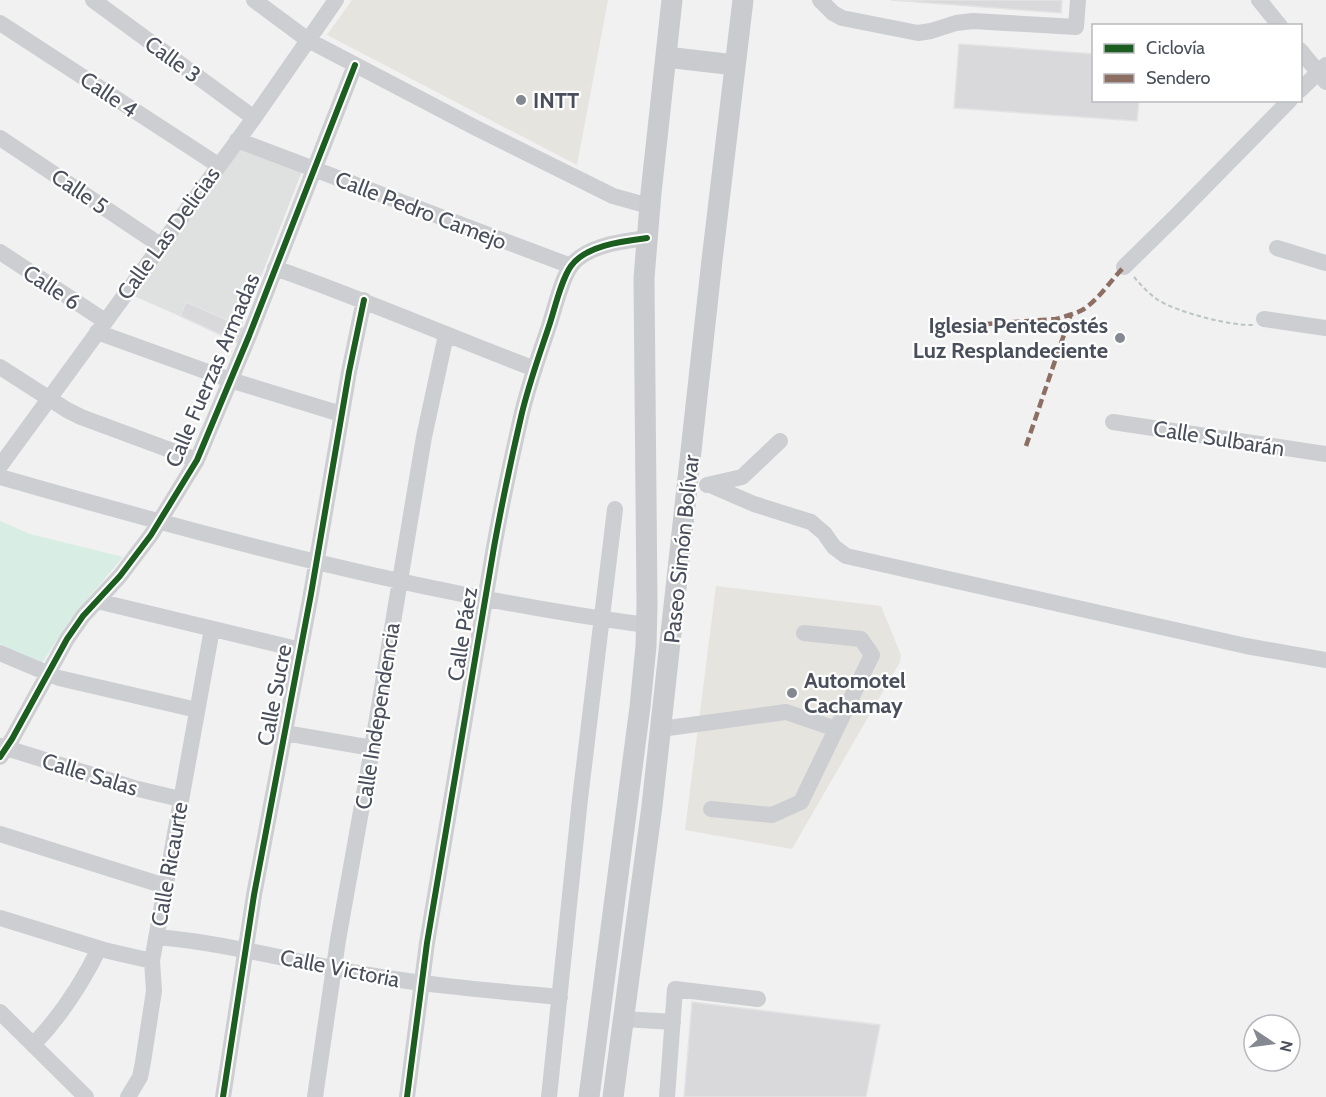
<svg xmlns="http://www.w3.org/2000/svg" width="1326" height="1097" font-family="Cabin,sans-serif">
  <style>
    .commercial { fill: #e5e4df }
    .education { fill: #dfe0e0 }
    .green { fill: #d8eee5 }
    .building { fill: #d9d9db; stroke: #e3e3e4; stroke-width: 1.5 }
    .lines { fill: none; stroke-linecap: round; stroke-linejoin: round }
    .path { stroke: #bbc5c4; stroke-width: 2; stroke-dasharray: 4.5 3; stroke-linecap: butt }
    .minor { stroke: #cdced1; stroke-width: 16 }
    .major { stroke: #c9cbce; stroke-width: 21 }
    .quiet { stroke: #8d6e63; stroke-width: 4.5; stroke-dasharray: 9 4.5; stroke-linecap: butt }
    .cycleway-casing { stroke: #fff; stroke-width: 10 }
    .cycleway { stroke: #1b5e20; stroke-width: 6 }
    .poi-dot { fill: #848890; stroke: #fff; stroke-width: 2 }
    .labels { text-anchor: middle; stroke-width: 4.5; stroke-linejoin: round; paint-order: stroke }
    .street-label { font-size: 22px; fill: #4a4f5c; stroke: #fff }
    .poi-label { font-size: 22px; font-weight: bold; fill: #4a4f5c; stroke: #fff; text-anchor: start }
  </style>
  <rect width="100%" height="100%" fill="#f1f1f1"/>
  <!-- commercial -->
  <path class="commercial" d="M352 0H608L577 165 327 35Z
    M716 586 881 606 901 655 900 662 792 849 685 830Z"/>
  <!-- education -->
  <path class="education" d="M242 148 302 171 236 341 134 296Z"/>
  <!-- green -->
  <path class="green" d="M0 521 30 534 123 557 69 621 42 663 0 644Z"/>
  <!-- building -->
  <path class="building" d="M891 0H1062L1061 13Z
    M959 44 1094 54V100H1139L1137 121 954 108Z
    M186 302 245 328 238 343 180 316Z
    M692 1002 880 1025 866 1097H684Z"/>
  <g class="lines">
    <!-- path -->
    <path class="path" d="M1134 277C1141 285 1149 294 1158 300 1177 312 1230 326 1253 325"/>
    <!-- minor -->
    <path class="minor" d="M93 0 254 118
      M254 0 308 40 476 128 613 196 649 206
      M820 0 833 13 842 18 918 33 931 31 956 23 973 21 1076 27 1078 0
      M1259 0 1280 26
      M0 23 218 165
      M1300 50 1326 82
      M1300 90 1326 65
      M0 138 160 245
      M237 140 571 266
      M1277 248 1326 263
      M0 252 105 321
      M1124 267 1176 216 1290 100
      M275 268C363 299 448 336 535 369
      M1264 319 1326 328
      M97 332 230 380 341 414
      M0 367 67 410 81 417 197 460
      M1113 422 1326 454
      M0 466 254 118 336 0
      M0 477C213 538 427 596 646 625
      M707 485 742 477 780 441
      M710 485 754 504 811 522 824 533 834 547 846 556 1246 646 1326 660
      M97 601 301 650
      M0 653 59 678 197 710
      M661 729 786 712 836 729
      M285 733 372 748
      M0 746 134 788 180 799
      M0 757 12 739 67 639 83 616 120 576 151 535 197 460 249 336 355 65
      M711 809 772 815 801 802 872 655 861 639 804 633
      M0 834 165 886
      M0 918 104 950 152 961
      M156 937C229 943 298 963 369 975 432 986 496 991 560 997
      M0 1012 86 1097
      M624 1019 673 1022
      M33 1045C61 1016 81 985 99 949
      M128 1097 140 1077 143 1062 154 991 152 961 212 629
      M223 1097 254 895 311 594 349 372 364 300
      M315 1097 338 940 368 772 424 437 446 335
      M407 1097 427 943 494 547C502 503 511 460 521 417 528 386 539 356 549 326 555 308 561 280 571 266 586 245 624 241 647 238
      M549 1097 580 799 615 509
      M667 1097 675 989 758 999"/>
    <!-- major -->
    <path class="major" d="M666 57 735 65
      M589 1097 640 707 646 646 647 604 644 278 651 193 672 0
      M613 1097 652 806 712 260 743 0"/>
    <!-- quiet -->
    <path class="quiet" d="M930 328 1056 319C1065 316 1076 314 1084 309 1099 299 1111 280 1124 267
      M1026 446 1071 314"/>
    <!-- cycleway casing -->
    <g class="cycleway-casing">
      <path id="cycleway" d="M0 757 12 739 67 639 83 616 120 576 151 535 197 460 249 336 355 65
        M223 1097 254 895 311 594 349 372 364 300
        M407 1097 427 943 494 547C502 503 511 460 521 417 528 386 539 356 549 326 555 308 561 280 571 266 586 245 624 241 647 238"/>
    </g>
    <!-- cycleway -->
    <use href="#cycleway" class="cycleway"/>
  </g>
  <!-- markers -->
  <g class="poi-dot">
    <circle cx="521" cy="100" r="6"/>
    <circle cx="1120" cy="338" r="6"/>
    <circle cx="792" cy="693" r="6"/>
  </g>
  <g class="labels">
    <!-- street labels -->
    <g class="street-label">
      <text transform="translate(173 59) rotate(36)" y="8">Calle 3</text>
      <text transform="translate(109 94) rotate(34)" y="8">Calle 4</text>
      <text transform="translate(80 191) rotate(34)" y="8">Calle 5</text>
      <text transform="translate(421 210) rotate(21)" y="8">Calle Pedro Camejo</text>
      <text transform="translate(168 233) rotate(-54)" y="8">Calle Las Delicias</text>
      <text transform="translate(52 287) rotate(33)" y="8">Calle 6</text>
      <text transform="translate(212 370) rotate(-67)" y="8">Calle Fuerzas Armadas</text>
      <text transform="translate(1219 438) rotate(9)" y="8">Calle Sulbarán</text>
      <text transform="translate(681 549) rotate(-84)" y="8">Paseo Simón Bolívar</text>
      <text transform="translate(462 634) rotate(-81)" y="8">Calle Páez</text>
      <text transform="translate(274 695) rotate(-79)" y="8">Calle Sucre</text>
      <text transform="translate(377 716) rotate(-81)" y="8">Calle Independencia</text>
      <text transform="translate(90 774) rotate(17)" y="8">Calle Salas</text>
      <text transform="translate(169 864) rotate(-80)" y="8">Calle Ricaurte</text>
      <text transform="translate(340 968) rotate(11)" y="8">Calle Victoria</text>
    </g>
    <!-- poi labels -->
    <g class="poi-label">
      <text x="533" y="108">INTT</text>
      <text x="1108" y="333" text-anchor="end">Iglesia Pentecostés<tspan x="1108" dy="25">Luz Resplandeciente</tspan></text>
      <text x="804" y="688">Automotel<tspan x="804" dy="25">Cachamay</tspan></text>
    </g>
  </g>
  <!-- legend -->
  <rect x="1092" y="24" width="210" height="78" fill="#ffffff" stroke="#b7b9be" stroke-width="1.5"/>
  <rect x="1104" y="44" width="30" height="9" fill="#1b5e20" stroke="#b7b9be" stroke-width="1.5"/>
  <text x="1146" y="54" font-size="18" fill="#4a4f5c">Ciclovía</text>
  <rect x="1104" y="74" width="30" height="9" fill="#8d6e63" stroke="#b7b9be" stroke-width="1.5"/>
  <text x="1146" y="84" font-size="18" fill="#4a4f5c">Sendero</text>
  <!-- north arrow -->
  <g transform="translate(1272 1043) rotate(103)"><circle r="28" fill="#ffffff" stroke="#b7b9be" stroke-width="1.5"/>
  <path d="M0-4.5L10 22L0 15L-10 22Z" fill="#848890"/>
  <text y="-9" font-size="16" font-weight="bold" text-anchor="middle" fill="#4a4f5c">N</text>
  </g>
</svg>
